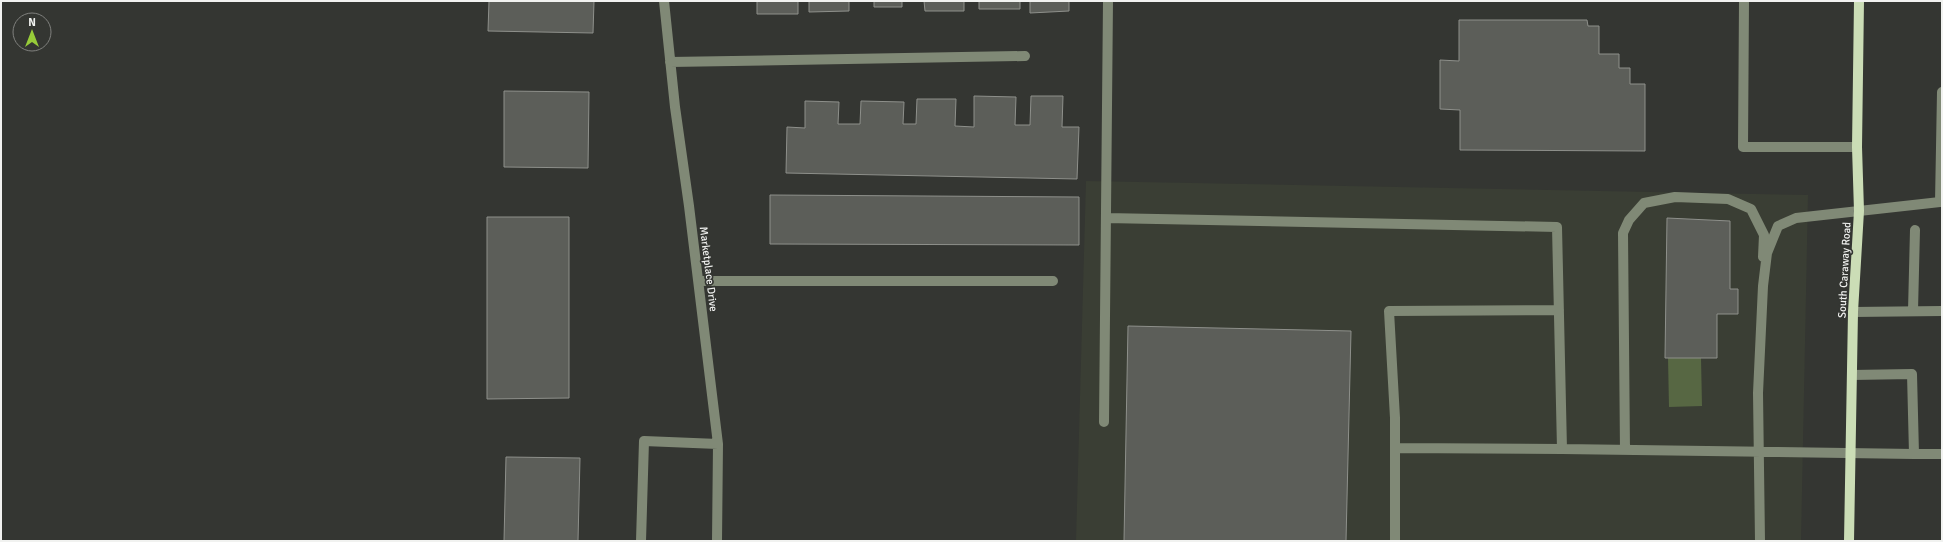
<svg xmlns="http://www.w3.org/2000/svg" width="1943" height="542" font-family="Signika,sans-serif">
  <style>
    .built { fill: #3a3e34 }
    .green { fill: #576743 }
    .building { fill: #5c5e59; stroke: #8e908b }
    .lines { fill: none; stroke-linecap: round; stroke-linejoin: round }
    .minor { stroke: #808976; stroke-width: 10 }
    .major { stroke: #cbddb6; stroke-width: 10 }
    .labels { text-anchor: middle; stroke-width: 3.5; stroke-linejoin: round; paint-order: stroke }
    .street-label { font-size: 11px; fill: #f1f2f0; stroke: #343632 }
  </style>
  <rect width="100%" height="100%" fill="#343632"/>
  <!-- built -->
  <path class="built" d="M1086 181 1808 195 1801 541H1076Z"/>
  <!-- green -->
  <path class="green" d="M1668 358H1701L1702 406 1669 407Z"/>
  <!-- building -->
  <path class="building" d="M489 1H594L593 33 488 31Z
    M757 1H798V14H757Z
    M809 1H849V11L809 12Z
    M874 1H902V7H874Z
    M924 1H964V11H925Z
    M979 1H1020V9H979Z
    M1030 1H1069V11L1030 13Z
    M1459 20H1587L1588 26H1599V54H1619V68H1630V84H1645V151L1460 150V110L1440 109V60L1459 61Z
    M504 91 589 92 588 168 504 167Z
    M974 96 1016 97 1015 125H1030L1031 96H1063L1062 127H1079L1077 179 786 173 787 127 805 128V101L839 102 838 124H860L861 101 904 102 903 124H916L917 99H956L955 126 974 127Z
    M770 195 1079 197V245L770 244Z
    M487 217H569V398L487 399Z
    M1667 218 1730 221V289H1738V314H1717V358H1665Z
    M1128 326 1351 331 1346 541H1124Z
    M506 457 580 458 578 541H504Z"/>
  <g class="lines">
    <!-- minor -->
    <path class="minor" d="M664 1 675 107 689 206 718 444 717 541
      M1744 1 1743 147H1857
      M670 62 1025 56
      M1106 218 1557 227 1562 449 1914 454 1912 374 1852 375
      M699 281H1053
      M1913 311 1915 230
      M1853 312 1942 311
      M1104 422 1108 1
      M1395 448 1562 449
      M1625 450 1623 233 1629 220 1644 203 1675 197 1728 199 1751 209 1764 235 1763 257
      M1914 454H1942
      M641 541 644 441 718 444
      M1395 541V418L1389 311 1559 310
      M1760 541 1758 393 1763 286 1767 253 1778 226 1796 218 1940 202 1942 92"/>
    <!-- major -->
    <path class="major" d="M1849 541 1853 312 1859 211 1857 147 1859 1"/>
  </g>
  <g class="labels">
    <!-- street labels -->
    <g class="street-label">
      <text transform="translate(709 269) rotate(83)" y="4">Marketplace Drive</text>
      <text transform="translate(1844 270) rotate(-87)" y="4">South Caraway Road</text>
    </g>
  </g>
  <!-- border -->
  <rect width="1943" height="542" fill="none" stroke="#f1f2f0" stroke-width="4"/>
  <!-- north arrow -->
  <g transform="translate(32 32)"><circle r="19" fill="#343632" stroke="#80817e"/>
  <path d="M0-3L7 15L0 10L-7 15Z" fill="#97cc39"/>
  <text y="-6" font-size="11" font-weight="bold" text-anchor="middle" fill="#f1f2f0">N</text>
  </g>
</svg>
